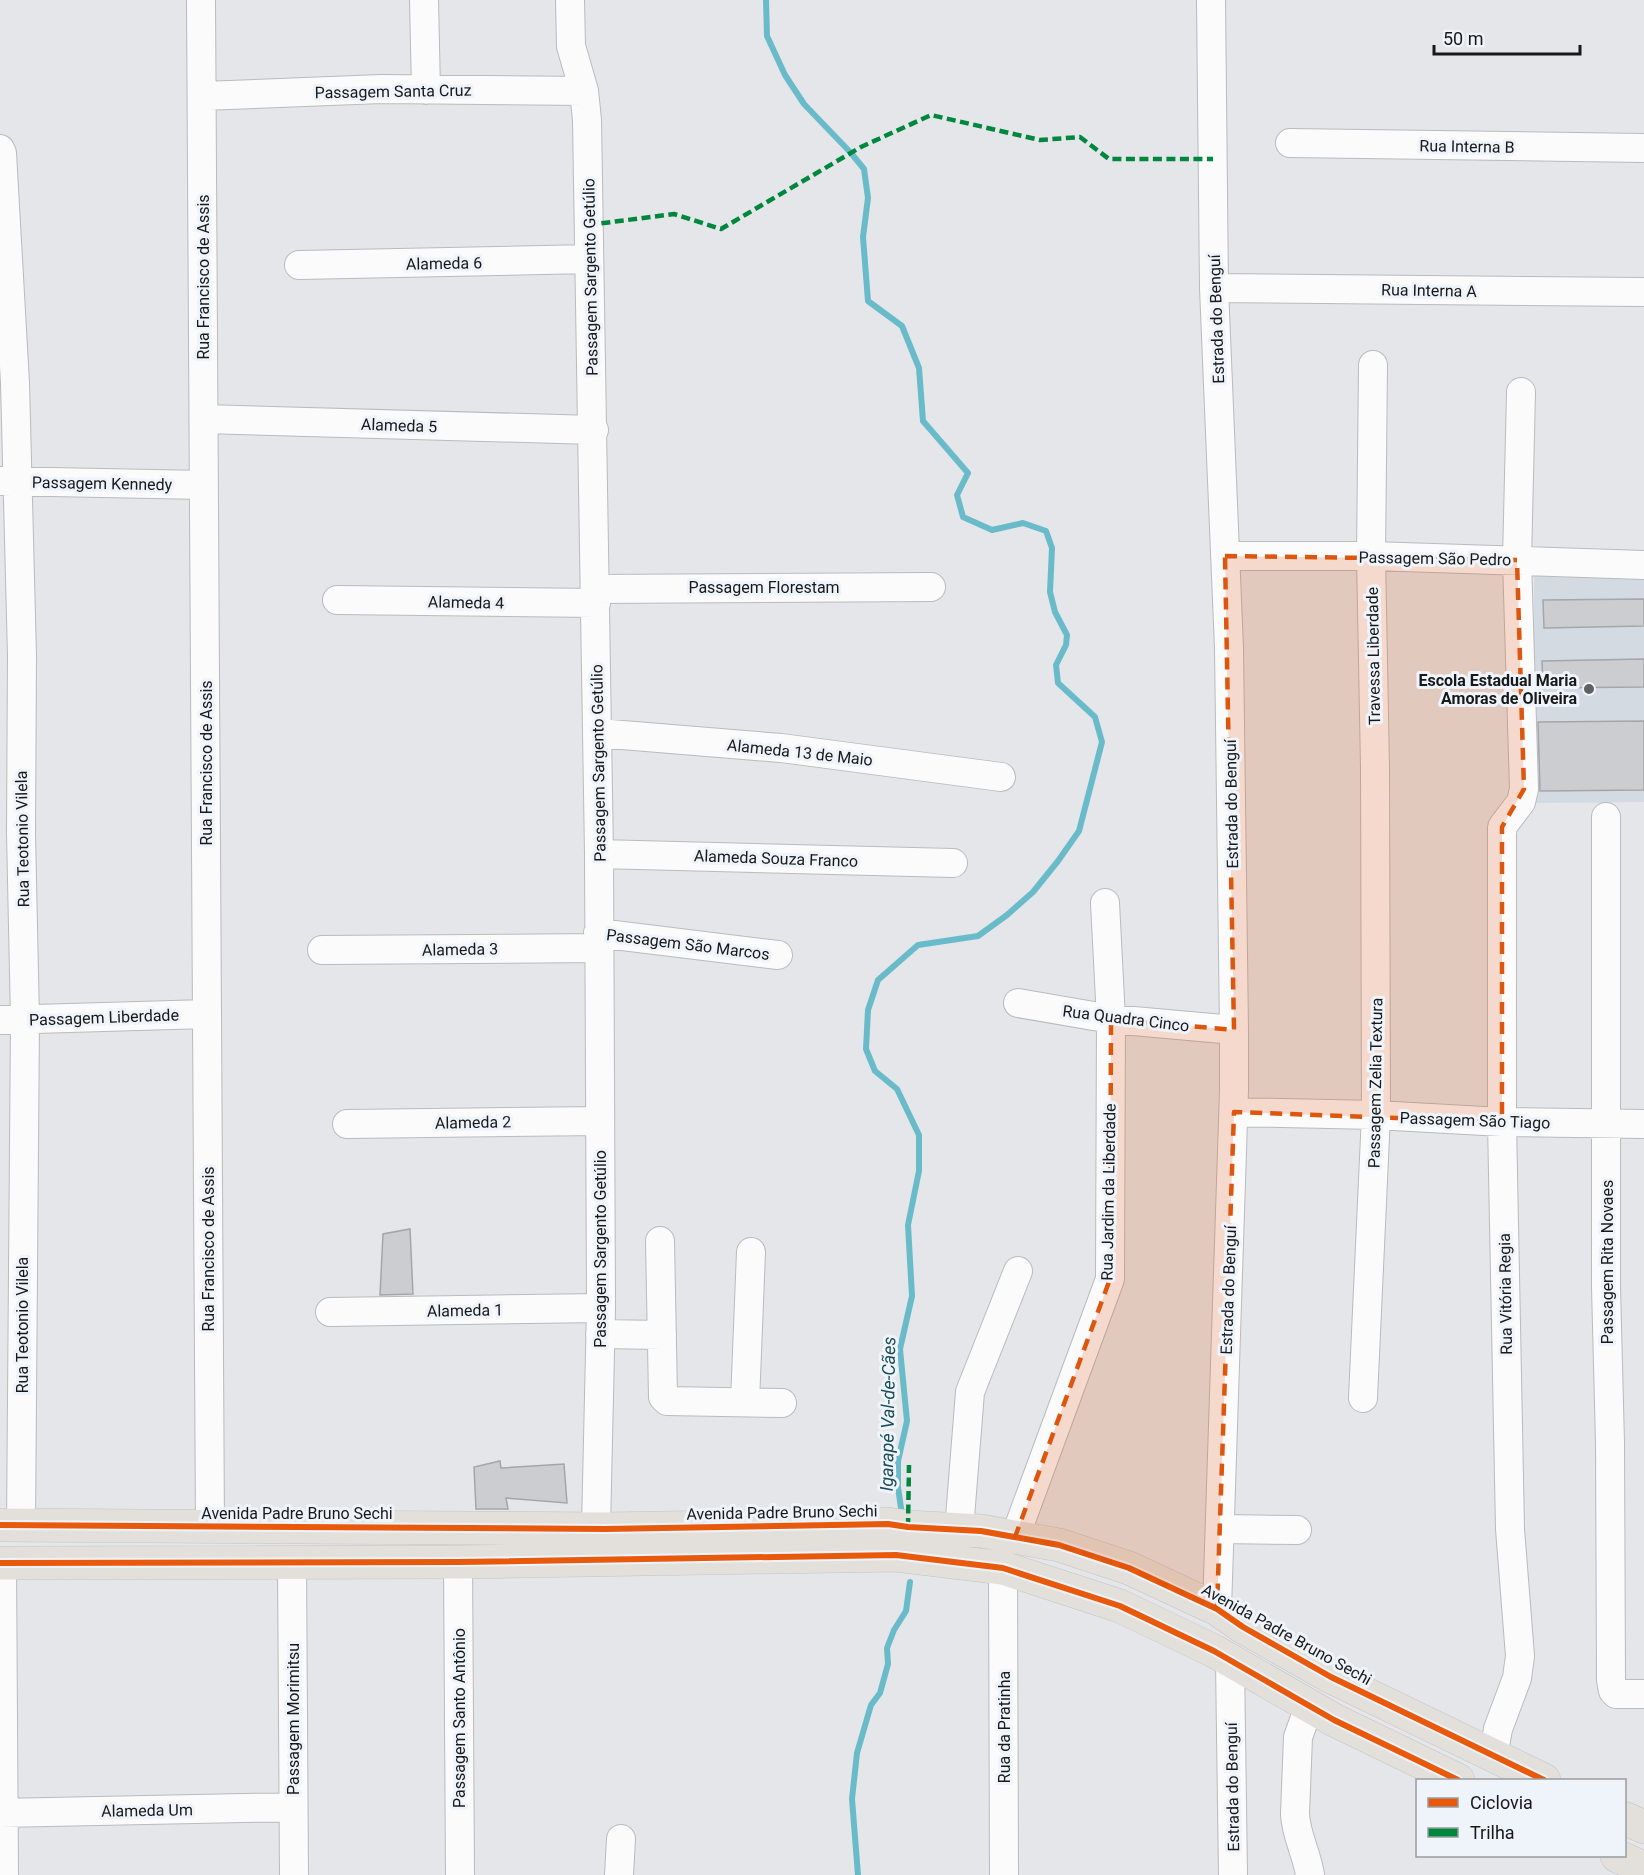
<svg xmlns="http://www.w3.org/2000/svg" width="1644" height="1875" font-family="Roboto,sans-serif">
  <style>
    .built { fill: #d3dae2 }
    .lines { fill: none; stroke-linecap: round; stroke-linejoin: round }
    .stream { stroke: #6abbca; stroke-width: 6 }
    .building { fill: #cccdd0; stroke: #a5a6a9; stroke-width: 1.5 }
    .minor-casing { stroke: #b9bbbd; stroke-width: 30 }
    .major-casing { stroke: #c2c4c5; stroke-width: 34 }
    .minor { stroke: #fbfbfc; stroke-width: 28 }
    .major { stroke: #e3e0db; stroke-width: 33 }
    .quiet { stroke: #00873e; stroke-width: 4.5; stroke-dasharray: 9 4.5; stroke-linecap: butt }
    .cycleway-casing { stroke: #eff4fa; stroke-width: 10 }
    .cycleway { stroke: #e8590c; stroke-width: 6 }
    .marked { fill: #de560d; fill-opacity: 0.2; stroke: #de560d; stroke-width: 4.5; stroke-dasharray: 12 8; stroke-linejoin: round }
    .poi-dot { fill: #5e6062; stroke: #eff4fa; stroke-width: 2 }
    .labels { text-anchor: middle; stroke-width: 6; stroke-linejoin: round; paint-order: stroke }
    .street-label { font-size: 16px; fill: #16181a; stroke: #eff4fa }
    .poi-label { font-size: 16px; font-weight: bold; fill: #16181a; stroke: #eff4fa; text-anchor: end }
    .water-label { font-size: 18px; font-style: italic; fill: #1d4d56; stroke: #eff4fa }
  </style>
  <rect width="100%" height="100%" fill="#e4e6e9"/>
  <!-- built -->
  <path class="built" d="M1534 576H1644V802L1534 803Z"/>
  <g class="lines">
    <!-- stream -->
    <path class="stream" d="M766 0 767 36 785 75 804 104 851 153 864 169 868 198 863 237 868 301 902 326 919 368 923 421 968 473 957 495 963 517 992 530 1023 523 1046 531 1052 548 1050 592 1055 612 1067 635 1066 645 1056 665 1058 683 1095 717 1102 742 1079 831 1058 861 1033 892 1007 915 978 936 918 945 878 980 868 1010 866 1049 875 1071 897 1089 919 1135V1171L908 1225 912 1296 900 1349 907 1421 898 1461V1487L902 1515
      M858 1875 852 1799 857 1753 871 1705 880 1693 888 1664 887 1648 894 1630 906 1611 910 1582"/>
  </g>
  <!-- building -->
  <path class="building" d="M1644 599V626L1544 628 1543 600Z
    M1644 659V687L1543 688 1542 661Z
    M1644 721V790L1540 791 1538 722Z
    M410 1229 413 1294 380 1295 383 1234Z
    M500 1461 501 1468 564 1464 567 1503 506 1498 508 1509H476L474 1467Z"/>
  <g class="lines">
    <!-- minor casing -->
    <g class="minor-casing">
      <path id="minor" d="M201 0 210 1526
        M424 0 426 90
        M570 0 571 46 584 91 587 120 599 854 601 1308 596 1528
        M1211 0 1214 288 1229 648 1234 1030V1090L1217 1609
        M202 96 381 89 584 91
        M1290 143 1644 148
        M0 149 2 153 15 383 22 656 21 833 25 1020 21 1525
        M299 265 589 259
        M1214 288 1644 292
        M204 419 594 430
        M0 481 204 485
        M1225 556H1371L1644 565
        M596 589 931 587
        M337 600 596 603
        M598 733 781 748 1001 777
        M1606 817V1287L1610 1443 1611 1680 1613 1691 1616 1694H1644
        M599 854 953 863
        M598 933 778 955
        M322 950 598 948
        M1018 1003 1111 1019 1234 1030
        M0 1020 207 1014
        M1234 1112 1376 1115 1502 1122 1644 1124
        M347 1124 600 1121
        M660 1241 663 1397 667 1401 782 1403
        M330 1312 601 1308
        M600 1334 662 1335
        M1363 1398 1376 1115 1375 767 1371 556 1373 365
        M745 1402 751 1252
        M1221 1529 1297 1530
        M959 1530 970 1392 1018 1271
        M1015 1537 1110 1279 1111 1019 1105 903
        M458 1562 460 1875
        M2 1563 4 1875
        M292 1563 294 1875
        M1003 1568 1004 1875
        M1230 1662 1233 1875
        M1309 1707 1298 1737 1295 1814C1296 1836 1307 1854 1310 1875
        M1493 1757 1498 1729 1517 1678 1520 1656 1510 1529 1502 1122V827L1521 802 1524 789 1517 560 1521 392
        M0 1813 293 1807
        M619 1875 621 1839"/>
    </g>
    <!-- major casing -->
    <g class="major-casing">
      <path id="major" d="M0 1525 605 1529 888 1524 908 1527 981 1531 1059 1545 1129 1568 1217 1609 1243 1627 1331 1677 1544 1780
        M0 1563 458 1562 896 1555 1003 1568 1120 1606 1214 1651 1334 1720 1458 1780
        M1624 1818 1644 1827
        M1617 1856 1644 1868"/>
    </g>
    <!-- minor -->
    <use href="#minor" class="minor"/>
    <!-- major -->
    <use href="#major" class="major"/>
    <!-- quiet -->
    <path class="quiet" d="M588 225 674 214 721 229 861 147 931 115 1040 140 1080 137 1109 159H1213
      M908 1527 909 1465"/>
    <!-- cycleway casing -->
    <g class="cycleway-casing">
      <path id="cycleway" d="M0 1525 605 1529 888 1524 908 1527 981 1531 1059 1545 1129 1568 1217 1609 1243 1627 1331 1677 1544 1780
        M0 1563 458 1562 896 1555 1003 1568 1120 1606 1214 1651 1334 1720 1458 1780"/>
    </g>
    <!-- cycleway -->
    <use href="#cycleway" class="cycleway"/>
  </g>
  <!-- marked area -->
  <path class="marked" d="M1225 556 1517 560 1524 789 1502 827V1122L1234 1112 1217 1609 1129 1568 1059 1545 1015 1537 1110 1279 1111 1019 1234 1030Z"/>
  <!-- markers -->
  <circle class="poi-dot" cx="1589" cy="689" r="6"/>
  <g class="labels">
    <!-- street labels -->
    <g class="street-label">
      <text transform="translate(393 91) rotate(-1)" y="6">Passagem Santa Cruz</text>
      <text transform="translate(1467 146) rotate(1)" y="6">Rua Interna B</text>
      <text transform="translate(444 263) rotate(-1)" y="6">Alameda 6</text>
      <text transform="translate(203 277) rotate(-90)" y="6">Rua Francisco de Assis</text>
      <text transform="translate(590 277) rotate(-91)" y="6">Passagem Sargento Getúlio</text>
      <text transform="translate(1429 290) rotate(1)" y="6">Rua Interna A</text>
      <text transform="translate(1216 319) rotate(-92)" y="6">Estrada do Benguí</text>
      <text transform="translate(399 425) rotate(2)" y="6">Alameda 5</text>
      <text transform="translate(102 483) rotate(1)" y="6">Passagem Kennedy</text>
      <text transform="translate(1435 558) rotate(1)" y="6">Passagem São Pedro</text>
      <text x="764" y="593">Passagem Florestam</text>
      <text transform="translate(466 602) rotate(1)" y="6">Alameda 4</text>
      <text transform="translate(1373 656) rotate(-91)" y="6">Travessa Liberdade</text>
      <text transform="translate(800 752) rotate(6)" y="6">Alameda 13 de Maio</text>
      <text transform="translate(206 763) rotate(-90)" y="6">Rua Francisco de Assis</text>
      <text transform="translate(598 763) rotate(-91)" y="6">Passagem Sargento Getúlio</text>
      <text transform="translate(1231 804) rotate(-91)" y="6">Estrada do Benguí</text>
      <text transform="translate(22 839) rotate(-91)" y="6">Rua Teotonio Vilela</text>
      <text transform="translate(776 858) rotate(2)" y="6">Alameda Souza Franco</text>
      <text transform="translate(688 944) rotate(7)" y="6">Passagem São Marcos</text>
      <text transform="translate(460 949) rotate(-1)" y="6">Alameda 3</text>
      <text transform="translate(104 1017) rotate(-2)" y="6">Passagem Liberdade</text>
      <text transform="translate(1126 1018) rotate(7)" y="6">Rua Quadra Cinco</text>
      <text transform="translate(1375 1083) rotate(-89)" y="6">Passagem Zelia Textura</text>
      <text transform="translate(1475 1120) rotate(2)" y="6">Passagem São Tiago</text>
      <text transform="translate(473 1122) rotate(-1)" y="6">Alameda 2</text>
      <text transform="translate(1108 1192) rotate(-89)" y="6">Rua Jardim da Liberdade</text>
      <text transform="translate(208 1249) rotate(-90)" y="6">Rua Francisco de Assis</text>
      <text transform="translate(600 1249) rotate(-90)" y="6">Passagem Sargento Getúlio</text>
      <text transform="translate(1607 1262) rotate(-90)" y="6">Passagem Rita Novaes</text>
      <text transform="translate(1228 1290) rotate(-88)" y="6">Estrada do Benguí</text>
      <text transform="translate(1505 1294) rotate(-91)" y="6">Rua Vitória Regia</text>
      <text transform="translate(465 1310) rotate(-1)" y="6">Alameda 1</text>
      <text transform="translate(22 1325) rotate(-90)" y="6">Rua Teotonio Vilela</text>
      <text transform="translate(782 1512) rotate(-1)" y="6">Avenida Padre Bruno Sechi</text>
      <text x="297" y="1519">Avenida Padre Bruno Sechi</text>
      <text transform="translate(1287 1634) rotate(29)" y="6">Avenida Padre Bruno Sechi</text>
      <text transform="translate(459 1718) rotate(-90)" y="6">Passagem Santo Antônio</text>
      <text transform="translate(293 1719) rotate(-90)" y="6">Passagem Morimitsu</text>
      <text transform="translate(1004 1727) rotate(-90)" y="6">Rua da Pratinha</text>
      <text transform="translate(1232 1787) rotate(-91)" y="6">Estrada do Benguí</text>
      <text transform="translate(147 1810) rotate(-1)" y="6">Alameda Um</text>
    </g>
    <!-- poi labels -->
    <g class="poi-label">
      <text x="1577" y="686">Escola Estadual Maria<tspan x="1577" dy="18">Amoras de Oliveira</tspan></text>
    </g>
    <!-- water labels -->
    <g class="water-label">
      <text transform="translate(888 1414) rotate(-89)" y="6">Igarapé Val-de-Cães</text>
    </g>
  </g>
  <!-- legend -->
  <rect x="1416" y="1779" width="210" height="78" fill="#eff4fa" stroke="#989ca0" stroke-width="1.5"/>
  <rect x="1428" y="1798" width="30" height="9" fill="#e8590c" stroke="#989ca0" stroke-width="1.5"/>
  <text x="1470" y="1809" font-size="18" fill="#16181a">Ciclovia</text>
  <rect x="1428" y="1828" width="30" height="9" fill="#00873e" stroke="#989ca0" stroke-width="1.5"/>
  <text x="1470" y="1839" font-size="18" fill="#16181a">Trilha</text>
  <!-- scale -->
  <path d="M1434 45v9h146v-9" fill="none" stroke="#16181a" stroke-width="3"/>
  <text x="1443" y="45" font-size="18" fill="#16181a" stroke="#eff4fa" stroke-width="4.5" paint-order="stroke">50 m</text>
</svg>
